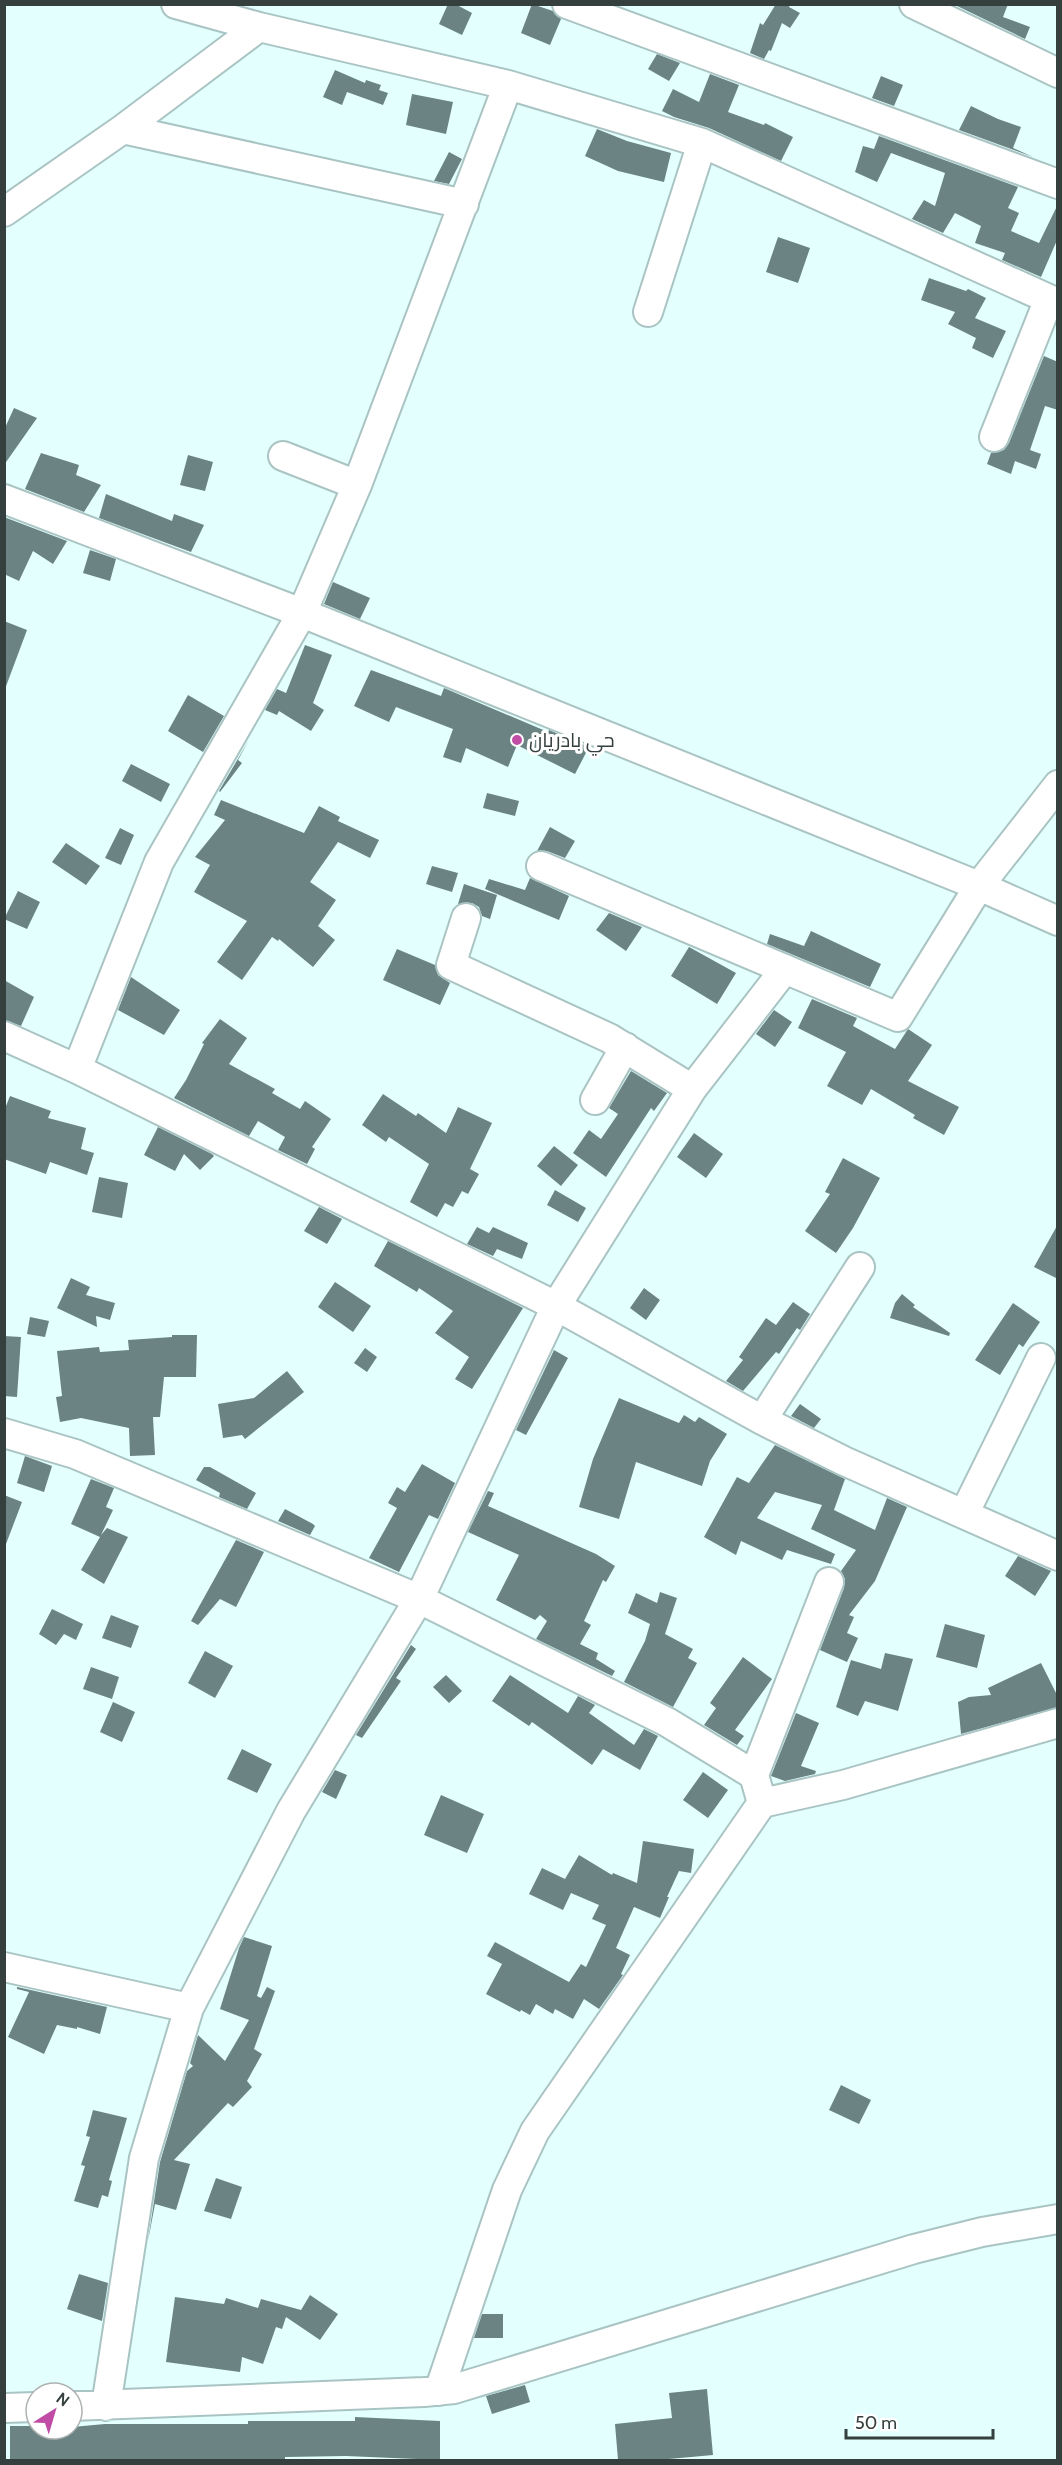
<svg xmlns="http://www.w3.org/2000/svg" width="1062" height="2465" font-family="Cabin,Cairo,sans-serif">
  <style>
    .building { fill: #6b8483 }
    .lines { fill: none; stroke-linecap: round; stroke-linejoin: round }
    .minor-casing { stroke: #a9c4c3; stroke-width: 32 }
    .minor { stroke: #fff; stroke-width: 28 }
    .poi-dot { fill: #c04ca5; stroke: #fff; stroke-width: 2 }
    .labels { text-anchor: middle; stroke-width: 6; stroke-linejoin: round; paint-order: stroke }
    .poi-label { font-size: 20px; fill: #343f3e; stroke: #fff; text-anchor: start }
  </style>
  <rect width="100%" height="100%" fill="#e3fffe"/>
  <!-- building -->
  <path class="building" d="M448 4H455L472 13 462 35 439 24Z
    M532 4 553 11 561 19 550 45 521 33Z
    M776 4H790L789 7 800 13 790 28 782 23 771 51 769 50 764 59 750 53 760 23 763 25Z
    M953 4H1008L1003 17 1030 27 1025 39Z
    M657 54 680 63 669 81 648 69Z
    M335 70 365 83 366 80 381 85 379 90 388 93 383 105 347 92 342 105 323 97Z
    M710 74 739 85 728 112 764 125 765 123 793 137 781 161 709 128 674 117 662 111 673 89 699 102Z
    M881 76 903 85 894 106 872 98Z
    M412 94 453 102 446 134 406 125Z
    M971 106 998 119 1021 127 1013 148 1033 157 959 130Z
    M597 129 627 141 671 153 664 182 618 171 585 156Z
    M879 136 1018 187 1008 208 1019 213 1011 231 1039 243 1058 204V238L1041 277 1002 260 1005 253 975 243 981 226 955 213 943 233 912 219 924 200 935 206 945 173 891 153 877 182 855 172 863 146 874 149Z
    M449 152 462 159 449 184 434 181Z
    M778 237 810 248 798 283 766 272Z
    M929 278 966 291 968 289 986 298 975 318 1006 331 993 358 972 348 976 338 948 324 955 312 921 300Z
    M1044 356 1058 362V410L1045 406 1030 450 1041 454 1036 469 1015 461 1011 474 987 464 991 453 1004 450 1009 443Z
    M14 408 37 418 4 465V430Z
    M41 453 79 465 76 475 101 485 84 512 25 489Z
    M188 455 213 462 205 491 180 485Z
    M106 494 172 521 174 514 204 525 191 552 99 518Z
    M4 517 67 541 53 564 33 551 19 581 4 574Z
    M90 550 116 559 110 581 83 573Z
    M333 582 370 598 360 619 324 604Z
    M4 621 27 630 5 689H4Z
    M305 645 332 655 313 703 324 710 311 731 279 711 277 715 265 710 277 689 286 693Z
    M371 670 441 696 444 688 548 732 549 730 589 747 575 774 517 745 508 767 466 748 461 763 443 757 453 729 396 707 389 722 354 706Z
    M188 695 224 716 203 752 168 731Z
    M249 740 238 760 242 763 220 792 219 791Z
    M131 764 170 784 161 802 122 781Z
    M487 793 519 801 515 816 483 808Z
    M221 800 304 833 319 806 340 817 338 821 379 840 370 858 338 842 310 882 336 900 318 926 335 940 313 967 279 939 278 941 272 937 242 980 217 962 247 921 194 892 210 865 195 857 225 820 214 815Z
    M550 827 575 841 565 858 547 851H537Z
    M120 828 134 835 121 865 105 858Z
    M66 843 100 866 86 885 52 862Z
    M432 866 458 873 452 892 426 884Z
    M530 878 569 896 559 920 485 889 489 879 525 890Z
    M464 884 497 895 490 919 482 916 479 907 472 903 458 904Z
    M18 891 40 902 27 929 4 919Z
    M609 913 642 927 626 951 596 930Z
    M811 931 881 964 870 987 767 944 770 934 804 946Z
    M689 947 736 973 717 1004 671 976Z
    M397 949 435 965 438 975 450 983 440 1005 383 980Z
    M131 977 180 1010 164 1035 118 1010Z
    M4 980 34 997 21 1026 4 1020Z
    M812 999 857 1018 853 1026 895 1049 908 1029 932 1045 908 1081 959 1107 944 1135 913 1118 915 1115 871 1089 862 1105 827 1086 846 1052 798 1028Z
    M774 1010 792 1022 775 1047 756 1034Z
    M220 1019 247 1038 229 1064 275 1089 272 1093 300 1109 305 1101 331 1119 312 1147 315 1149 307 1164 278 1150 285 1137 258 1121 249 1136 174 1098 186 1080 204 1044 202 1043Z
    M631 1071 667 1093 654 1111 651 1108 606 1177 573 1153 589 1130 601 1139 618 1114 609 1108Z
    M383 1094 416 1116 418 1113 446 1133 458 1107 492 1123 470 1169 479 1174 468 1194 462 1191 453 1207 445 1203 437 1217 410 1202 429 1164 389 1137 386 1142 362 1125Z
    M10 1096 51 1111 48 1118 86 1128 81 1149 94 1153 87 1175 50 1162 46 1174 4 1159V1111Z
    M158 1127 212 1154 214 1156 200 1170 184 1154 175 1171 144 1155Z
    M694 1133 723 1154 706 1178 677 1157Z
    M554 1146 578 1165 561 1186 537 1166Z
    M843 1158 880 1178 853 1228 836 1253 805 1231 830 1194 825 1192Z
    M99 1177 128 1183 122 1218 92 1212Z
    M555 1190 586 1208 578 1222 547 1205Z
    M319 1207 342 1219 327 1244 304 1231Z
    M1058 1224V1279L1034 1267Z
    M477 1227 489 1233 493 1227 528 1243 522 1259 497 1249 493 1256 467 1244Z
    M388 1241 523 1308 472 1389 455 1379 469 1357 435 1333 453 1311 419 1288 417 1292 374 1266Z
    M71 1278 90 1287 86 1295 115 1303 110 1320 96 1316 97 1327 57 1308Z
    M335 1282 371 1306 353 1332 318 1307Z
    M644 1288 660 1300 646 1320 630 1308Z
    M902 1294 915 1305 913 1307 950 1333 949 1336 890 1318 895 1303Z
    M793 1302 810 1314 800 1330 797 1328 779 1354 776 1352 743 1391 726 1381 743 1360 739 1357 766 1318 776 1325Z
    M1013 1303 1040 1322 1023 1347 1019 1344 1000 1375 975 1360Z
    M30 1317 49 1321 45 1337 27 1334Z
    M172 1335H197L196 1377H164L160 1417H153L155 1455 130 1456 129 1428 81 1418 60 1422 56 1397 62 1396 57 1351 99 1347 100 1352 129 1350 128 1340 172 1337Z
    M4 1336 21 1337 17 1397 4 1396Z
    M365 1348 377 1357 367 1372 354 1363Z
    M554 1350 568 1358 526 1435 516 1430Z
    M287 1371 304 1392 245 1439 242 1435 223 1438 218 1404 254 1398Z
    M619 1398 679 1423 684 1415 695 1422 699 1417 727 1434 710 1461 702 1486 636 1462 619 1519 579 1507 593 1459Z
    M800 1404 821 1419 814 1428 791 1416Z
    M775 1445 845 1479 834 1510 875 1530 887 1498 907 1507 875 1581 849 1615 854 1617 847 1633 858 1638 847 1662 820 1650 844 1588 845 1579 841 1571 856 1550 811 1529 822 1505 775 1492 757 1518 835 1554 831 1564 787 1550 782 1560 741 1541 736 1555 704 1537 737 1477 749 1483Z
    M25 1456 52 1466 44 1492 17 1483Z
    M422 1464 455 1483 438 1519 429 1515 399 1572 369 1558 397 1508 388 1503 397 1487 405 1492Z
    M204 1467H210L256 1493 247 1509 219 1497 220 1493 196 1480Z
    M91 1479 114 1488 106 1507 113 1510 101 1535 107 1528 128 1537 104 1584 81 1570 100 1537 71 1524Z
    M488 1491 494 1493 488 1506 596 1554 615 1566 606 1582 603 1580 584 1621 591 1625 580 1644 598 1653 596 1659 615 1671 612 1676 536 1639 547 1621 540 1615 535 1620 496 1600 519 1555 468 1532Z
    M4 1495 22 1502 6 1544H4Z
    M285 1509 313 1524 315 1526 310 1535 278 1521Z
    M236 1540 264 1552 236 1607 220 1599 198 1625 191 1621Z
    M1018 1556 1051 1571 1035 1596 1005 1576Z
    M660 1592 677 1598 665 1634 693 1649 688 1658 697 1663 673 1707 624 1682 645 1641 650 1624 628 1613 636 1593 657 1603Z
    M52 1609 83 1624 76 1640 64 1634 56 1645 39 1634Z
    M111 1615 139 1626 131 1648 102 1638Z
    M945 1624 985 1635 977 1668 936 1657Z
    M411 1645 416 1649 396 1678 401 1681 362 1738 356 1735Z
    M205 1651 233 1666 215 1698 188 1683Z
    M885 1653 913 1659 898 1711 865 1701 858 1716 836 1707 851 1660 881 1669Z
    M743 1657 772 1679 735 1730 744 1736 737 1745 704 1725 716 1708 710 1703Z
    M1041 1663 1058 1697V1707L961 1734 958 1702 969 1697 991 1695 988 1688Z
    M91 1667 119 1677 112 1699 83 1689Z
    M446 1675 462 1691 449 1703 433 1687Z
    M510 1675 568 1713 578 1696 595 1705 589 1713 634 1745 644 1729 658 1736 640 1770 603 1749 592 1765 532 1722 529 1726 492 1701Z
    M113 1702 135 1712 122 1742 100 1732Z
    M796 1713 819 1723 801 1766 816 1771 815 1774 785 1781 771 1776Z
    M242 1749 272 1764 257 1793 227 1779Z
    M335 1770 347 1775 336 1799 322 1792Z
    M703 1772 728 1790 708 1818 683 1800Z
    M441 1795 484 1814 467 1853 424 1835Z
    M643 1841 694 1849 691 1873 679 1871 667 1897H669L660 1918 634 1907 616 1948 630 1955 621 1974 623 1975 599 2009 584 1999 573 2019 555 2009 553 2014 536 2004 530 2015 521 2010 520 2012 486 1994 502 1964 487 1956 495 1942 569 1982 581 1964 586 1967 606 1925 592 1919 599 1905 571 1893 563 1910 529 1894 542 1868 565 1879 579 1855 612 1875 613 1873 637 1883Z
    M244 1937 272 1946 257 1996 261 1998 267 1987 275 1991 254 2049 262 2054 247 2081 252 2087 233 2107 228 2103 174 2160 190 2164 176 2210 155 2204 148 2241 160 2162 187 2071 193 2066 190 2063 198 2035 225 2061 249 2020 220 2009 239 1948Z
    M17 1987 107 2007 100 2034 77 2027V2029L57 2025 44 2054 8 2037 29 1992 17 1989Z
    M841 2085 871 2100 859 2124 829 2110Z
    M93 2110 127 2118 109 2180 112 2181 108 2197 102 2195 98 2208 74 2201 85 2166 81 2165 90 2137 86 2136Z
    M216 2178 242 2187 231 2219 204 2211Z
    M79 2274 108 2283 102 2321 67 2309Z
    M310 2295 338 2314 320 2340 286 2317 282 2329 276 2327 263 2364 242 2357 240 2372 166 2362 175 2297 224 2304 226 2298 258 2308 261 2299 301 2310Z
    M482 2314H503V2338H474Z
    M525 2385 530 2402 492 2414 486 2396Z
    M707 2389 713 2455 658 2460H618L615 2424 672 2418 669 2393Z
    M355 2417 440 2421V2460L346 2456 285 2457V2460H10V2426H36V2429H72V2427L105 2424H248V2421H355Z"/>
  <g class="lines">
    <!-- minor casing -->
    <g class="minor-casing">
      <path id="minor" d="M176 4 259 27 508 85 702 143 1049 299 1058 305
        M567 4 1058 184
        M914 4 1058 73
        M123 129 464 204
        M4 212 123 129 259 27
        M648 312 702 143
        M994 437 1049 299
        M283 456 357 485
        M4 499 302 613 979 886 1058 921
        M541 866 898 1017 979 886 1058 785
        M466 918 451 965 609 1038 692 1089
        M4 1036 77 1069 556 1306 762 1420 844 1461 1058 1556
        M77 1069 159 862 302 613 357 485 508 85
        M595 1100 625 1047
        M762 1420 860 1267
        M4 1433 75 1454 419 1599 667 1722 754 1775 762 1803
        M964 1514 1041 1358
        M754 1775 829 1582
        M4 1967 189 2008
        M439 2391 507 2190 535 2131 762 1803 843 1785 1058 1723
        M72 2406 424 2392 454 2389 914 2249 982 2232 1058 2219
        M106 2406 144 2158 189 2008 291 1811 419 1599 556 1306 692 1089 785 969
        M4 2408 36 2407"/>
    </g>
    <!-- minor -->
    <use href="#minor" class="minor"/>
  </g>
  <!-- markers -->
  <circle class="poi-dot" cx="517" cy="740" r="6"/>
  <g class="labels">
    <!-- poi labels -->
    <g class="poi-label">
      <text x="529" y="747">حي بادريان</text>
    </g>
  </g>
  <!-- border -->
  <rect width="1062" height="2465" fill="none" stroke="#343f3e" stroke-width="12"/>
  <!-- north arrow -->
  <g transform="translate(54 2411) rotate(37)"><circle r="28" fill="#ffffff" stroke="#aeb2b2" stroke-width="1.5"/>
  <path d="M0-4.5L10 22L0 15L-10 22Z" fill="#c04ca5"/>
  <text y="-9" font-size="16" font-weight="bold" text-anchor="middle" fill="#343f3e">N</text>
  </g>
  <!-- scale -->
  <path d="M846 2429v9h147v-9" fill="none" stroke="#343f3e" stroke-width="3"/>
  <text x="855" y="2429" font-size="18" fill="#343f3e" stroke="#ffffff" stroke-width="4.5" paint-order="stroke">50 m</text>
</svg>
